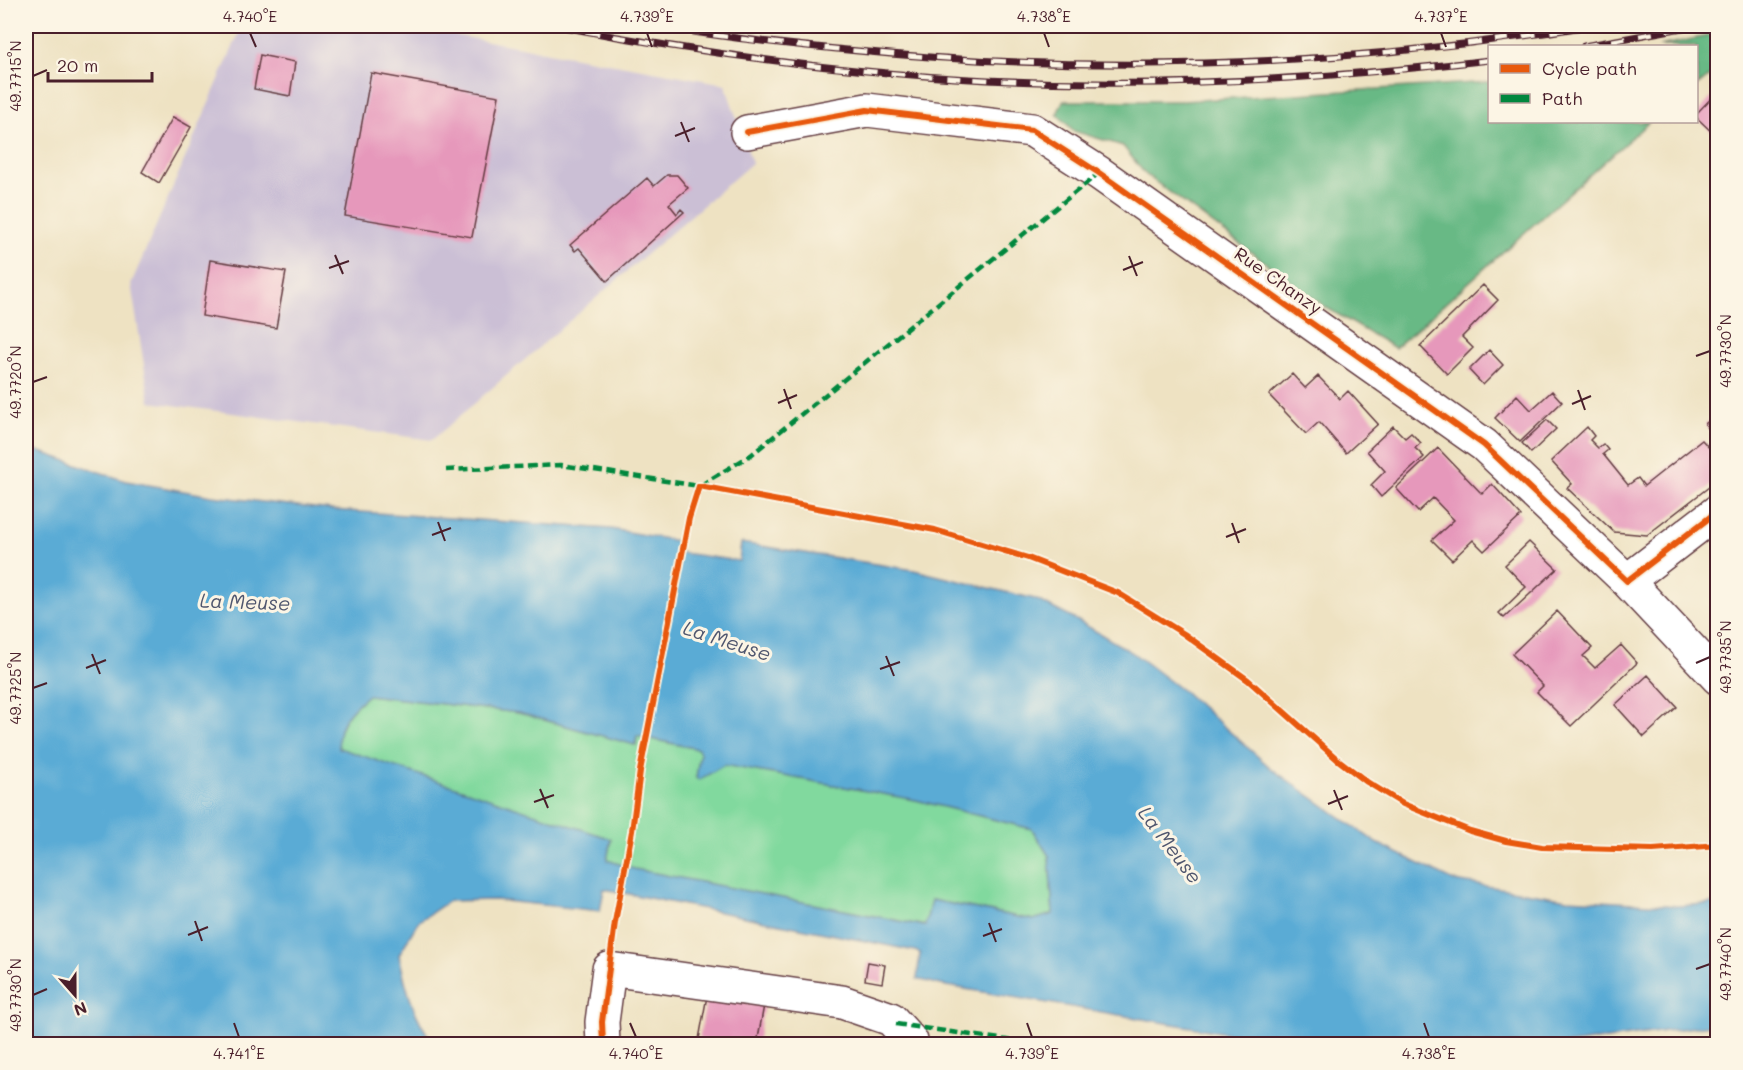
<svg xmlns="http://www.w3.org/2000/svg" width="1743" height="1070" font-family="Mali,sans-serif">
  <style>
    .industrial { fill: #cbbfd5 }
    .green { fill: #81d99e; stroke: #667c64; stroke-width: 1.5 }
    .forest { fill: #68b985; stroke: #596c58; stroke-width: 1.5 }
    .water { fill: #5aabd5; stroke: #526580; stroke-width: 1.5; fill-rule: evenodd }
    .building { fill: #e698bb }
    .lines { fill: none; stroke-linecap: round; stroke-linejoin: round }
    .minor-casing { stroke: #633c42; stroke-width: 36 }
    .minor { stroke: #fff; stroke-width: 33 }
    .rail-casing { stroke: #4a1f2b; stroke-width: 7 }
    .rail { stroke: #fcf5e5; stroke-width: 4.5; stroke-dasharray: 14; stroke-linecap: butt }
    .quiet { stroke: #00873e; stroke-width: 4.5; stroke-dasharray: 9 4.5; stroke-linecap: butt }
    .cycleway-casing { stroke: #fcf5e5; stroke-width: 10 }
    .cycleway { stroke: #e8590c; stroke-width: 6 }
    .ticks { fill: none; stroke: #4a1f2b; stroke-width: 2 }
    .labels { text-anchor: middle; stroke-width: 6; stroke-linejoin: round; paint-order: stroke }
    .street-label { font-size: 18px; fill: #4a1f2b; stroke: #fcf5e5 }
    .water-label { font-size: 20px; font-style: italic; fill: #50576f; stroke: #fcf5e5 }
    .neatline { fill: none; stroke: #4a1f2b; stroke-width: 2 }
    .ticks-label { font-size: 15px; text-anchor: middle; fill: #4a1f2b }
  </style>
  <rect width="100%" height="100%" fill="#fcf5e5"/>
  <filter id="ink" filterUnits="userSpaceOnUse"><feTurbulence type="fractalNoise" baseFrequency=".0167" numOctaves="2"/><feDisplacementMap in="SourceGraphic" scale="12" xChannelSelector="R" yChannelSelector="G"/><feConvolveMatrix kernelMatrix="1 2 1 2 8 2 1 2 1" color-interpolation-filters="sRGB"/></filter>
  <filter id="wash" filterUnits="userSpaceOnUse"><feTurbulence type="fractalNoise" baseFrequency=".008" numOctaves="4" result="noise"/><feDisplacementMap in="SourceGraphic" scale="24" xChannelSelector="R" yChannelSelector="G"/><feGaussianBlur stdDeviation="1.35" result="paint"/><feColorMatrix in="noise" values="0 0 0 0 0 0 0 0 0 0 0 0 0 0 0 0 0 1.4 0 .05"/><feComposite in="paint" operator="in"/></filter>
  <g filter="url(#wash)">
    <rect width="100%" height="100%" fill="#eee2c2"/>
    <!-- industrial -->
    <path class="industrial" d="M242 26H404L725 84 752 163 432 440 150 402 131 284Z"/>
    <!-- green -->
    <path class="green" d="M368 695 519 713 636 745 637 736 698 749 700 753 696 778 724 765 916 800 1032 829 1049 856 1053 914 1034 920 931 900 926 926 634 869 607 860 611 840 338 748C336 724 351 709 368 695Z"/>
    <!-- forest -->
    <path class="forest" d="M1717 34V70L1697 86 1696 46H1660Z
      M1489 82 1490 122H1649L1395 348 1327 308 1145 174 1123 146 1074 131 1057 114 1063 101H1183Z"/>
    <!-- water -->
    <path class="water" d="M26 447 126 481 212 496 332 510 611 529 678 541 675 552 739 561 741 543 914 570 1035 599 1080 622 1133 653 1187 694 1272 769 1377 843 1454 881 1568 899 1680 906 1717 903V1024L1570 1044H1433L1262 1039 941 985 917 979 920 953 915 951 604 889 600 911 495 900 449 901 418 922 399 955C406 988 413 1016 434 1044H26ZM368 695 519 713 635 745 637 736 698 749 700 753 696 778 699 780 724 765 916 800 1032 829 1049 856 1053 914 1033 920 931 900 925 926 634 869 607 860 611 839 339 748C335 724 351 709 368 695Z"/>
    <g id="blocks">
      <!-- building -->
      <path class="building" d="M260 55 295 62 290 96 254 89Z
        M371 73 499 96 472 237 345 216Z
        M1718 91V133L1715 135 1696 117V114Z
        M173 117 191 127 159 183 142 172Z
        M667 175H677L688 188 669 204 677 214 681 209 684 212 607 281 579 248 575 251 570 245 647 178 654 186Z
        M210 260 286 272 276 328 202 316Z
        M1483 285 1498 300 1462 337 1473 348 1447 374 1420 346Z
        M1489 350 1503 365 1483 385 1469 370Z
        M1292 374 1305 388 1318 376 1340 399 1348 391 1378 424 1346 453 1319 422 1306 434 1269 395Z
        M1552 391 1562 402 1520 442 1495 418 1517 395 1531 410Z
        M1718 414V441L1705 424Z
        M1547 420 1556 429 1531 453 1522 443Z
        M1393 426 1405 438 1411 433 1421 443 1415 448 1424 457 1381 497 1371 485 1385 471 1367 451Z
        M1587 427 1594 436 1590 440 1598 448 1603 444 1608 450 1603 454 1628 485 1638 478 1644 486 1702 440 1711 450 1718 445V480L1647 535 1614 532 1567 488 1572 484 1551 461Z
        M1438 448 1482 494 1492 484 1521 516 1484 551 1473 540 1452 560 1432 540 1454 520 1433 498 1418 512 1396 488Z
        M1529 542 1557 569 1504 618 1499 613 1526 587 1505 565Z
        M1557 611 1592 648 1583 656 1595 668 1621 645 1637 663 1571 726 1537 692 1543 686 1512 654Z
        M1648 675 1677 707 1644 737 1615 705Z
        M868 962 885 965 882 983 865 980Z
        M707 996 764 1005 757 1044H732L699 1039Z"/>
    </g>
  </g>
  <g filter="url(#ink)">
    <use href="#blocks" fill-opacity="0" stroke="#633c42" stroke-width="1.5"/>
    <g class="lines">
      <!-- minor casing -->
      <g class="minor-casing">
        <path id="minor" d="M747 132 867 110 1032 130 1099 173 1484 445 1627 581 1718 678
          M1627 581 1718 511
          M603 1044 602 1022 609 969 842 1002 891 1019 911 1041V1044"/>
      </g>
      <!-- minor -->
      <use href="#minor" class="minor"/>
      <!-- rail casing -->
      <g class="rail-casing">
        <path id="rail" d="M558 26C735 60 915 82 1095 83 1227 85 1358 75 1490 60
          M658 26C724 38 791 45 858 51 1102 75 1347 66 1589 26
          M1584 46 1693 26"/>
      </g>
      <!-- rail -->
      <use href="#rail" class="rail"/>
      <!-- quiet -->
      <path class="quiet" d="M446 470 561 465 699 486 751 455 1099 173
        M896 1024 1034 1044
        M1706 1044 1718 1042"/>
      <!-- cycleway casing -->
      <g class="cycleway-casing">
        <path id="cycleway" d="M747 132 867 110 1032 130 1099 173 1484 445 1627 581 1718 511
          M603 1044 602 1022 615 922 632 831 640 771 689 518 699 486 935 530 1028 558 1118 593 1184 634 1248 680 1337 759 1367 782 1403 804 1470 831 1506 841 1542 847 1653 850 1718 845"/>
      </g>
      <!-- cycleway -->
      <use href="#cycleway" class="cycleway"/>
    </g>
  </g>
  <!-- ticks -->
  <path class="ticks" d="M250 33 256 47M647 33 652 47M1044 33 1049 47M1441 33 1446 47M33 76 47 70M681 122 689 142M675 136 695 128M335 255 343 274M1129 256 1137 276M329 268 349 261M1123 270 1143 262M1696 356 1710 351M33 382 47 377M784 389 791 409M1578 390 1585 410M778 403 797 395M1572 404 1591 396M438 522 445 541M1232 523 1239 543M432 535 451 528M1226 537 1246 529M92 654 100 674M886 656 894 676M1696 663 1710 657M86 668 106 660M880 669 900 662M33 688 47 683M540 789 548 808M1334 790 1342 810M534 802 554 795M1328 804 1348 796M195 921 202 941M989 923 996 942M188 935 208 927M983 936 1002 929M1696 969 1710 964M33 995 47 989M234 1023 239 1037M630 1023 636 1037M1027 1023 1032 1037M1424 1023 1429 1037"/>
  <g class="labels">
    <!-- street labels -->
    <g class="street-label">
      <text transform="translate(1278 281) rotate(35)" y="6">Rue Chanzy</text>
    </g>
    <!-- water labels -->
    <g class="water-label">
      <text transform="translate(245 602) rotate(2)" y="7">La Meuse</text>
      <text transform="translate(727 641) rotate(18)" y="7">La Meuse</text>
      <text transform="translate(1170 845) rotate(53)" y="7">La Meuse</text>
    </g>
  </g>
  <!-- margin -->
  <rect width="1743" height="1070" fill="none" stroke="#fcf5e5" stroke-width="66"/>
  <!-- legend -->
  <rect x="1488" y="45" width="210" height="78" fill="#fcf5e5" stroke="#b59f9b" stroke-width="1.5"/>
  <rect x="1500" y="64" width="30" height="9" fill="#e8590c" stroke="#b59f9b" stroke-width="1.5"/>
  <text x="1542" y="75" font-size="18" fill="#4a1f2b">Cycle path</text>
  <rect x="1500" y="94" width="30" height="9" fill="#00873e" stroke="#b59f9b" stroke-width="1.5"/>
  <text x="1542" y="105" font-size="18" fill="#4a1f2b">Path</text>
  <!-- north arrow -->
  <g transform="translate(75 995) rotate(159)" stroke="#fcf5e5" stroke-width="4.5" paint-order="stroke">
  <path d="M0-4.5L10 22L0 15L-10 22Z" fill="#4a1f2b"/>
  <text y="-9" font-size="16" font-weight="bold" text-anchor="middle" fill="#4a1f2b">N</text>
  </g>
  <!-- scale -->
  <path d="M48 72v9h104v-9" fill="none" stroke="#4a1f2b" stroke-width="3"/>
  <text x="57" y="72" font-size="18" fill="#4a1f2b" stroke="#fcf5e5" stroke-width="4.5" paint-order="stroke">20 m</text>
  <rect x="33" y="33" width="1677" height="1004" class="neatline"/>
  <g class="ticks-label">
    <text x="250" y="22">4.740°E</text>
    <text x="647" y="22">4.739°E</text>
    <text x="1044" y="22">4.738°E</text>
    <text x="1441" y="22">4.737°E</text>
    <text transform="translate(16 76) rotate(-90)" y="5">49.7715°N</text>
    <text transform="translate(1726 351) rotate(-90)" y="5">49.7730°N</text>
    <text transform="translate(16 382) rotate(-90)" y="5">49.7720°N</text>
    <text transform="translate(1726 657) rotate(-90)" y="5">49.7735°N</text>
    <text transform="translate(16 688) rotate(-90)" y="5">49.7725°N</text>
    <text transform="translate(1726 964) rotate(-90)" y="5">49.7740°N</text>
    <text transform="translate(16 995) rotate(-90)" y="5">49.7730°N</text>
    <text x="239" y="1059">4.741°E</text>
    <text x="636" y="1059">4.740°E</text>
    <text x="1032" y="1059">4.739°E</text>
    <text x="1429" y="1059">4.738°E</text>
  </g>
</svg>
